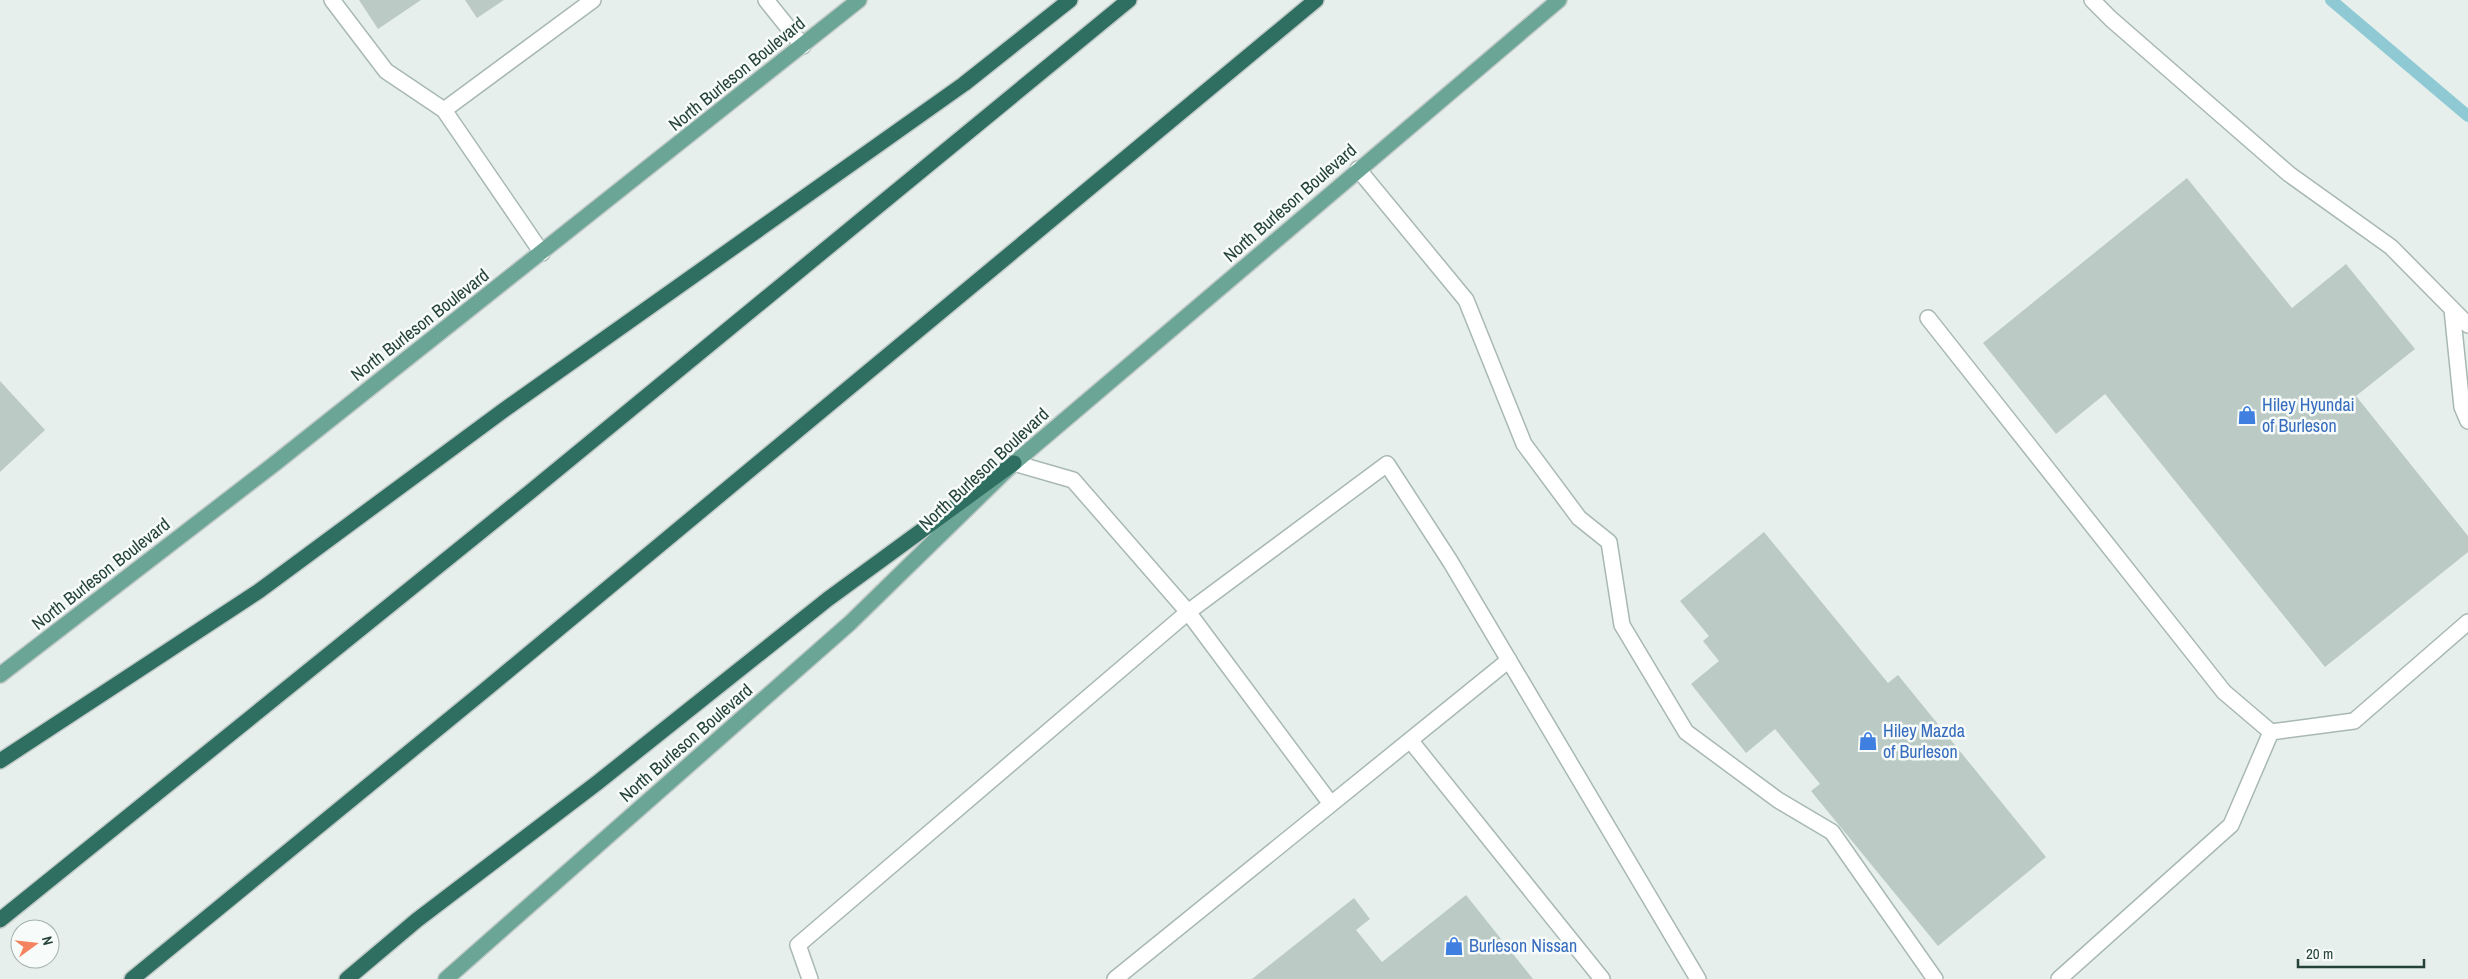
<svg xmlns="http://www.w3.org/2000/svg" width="2468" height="979" font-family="'Archivo Narrow',sans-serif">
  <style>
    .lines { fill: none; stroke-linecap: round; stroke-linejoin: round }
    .stream { stroke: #8ec9d4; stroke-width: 12 }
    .building { fill: #bbcac4 }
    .minor-casing { stroke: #a8b8b2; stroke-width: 18 }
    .major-casing { stroke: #c2cac8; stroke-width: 18 }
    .highway-casing { stroke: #c2cac8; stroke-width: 18 }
    .minor { stroke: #fff; stroke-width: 15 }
    .major { stroke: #6aa596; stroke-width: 15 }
    .highway { stroke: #2f6f62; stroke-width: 15 }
    .labels { text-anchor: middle; stroke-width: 5; stroke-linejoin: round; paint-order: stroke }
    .street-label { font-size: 18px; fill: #24423a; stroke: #f7fbf9 }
    .shop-label { font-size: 18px; fill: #366cbe; stroke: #f7fbf9; text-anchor: start }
  </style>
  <rect width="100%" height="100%" fill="#e6efeb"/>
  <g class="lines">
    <!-- stream -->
    <path class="stream" d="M2331 0 2468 116"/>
  </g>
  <!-- building -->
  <path class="building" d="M359 0H421L378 29Z
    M465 0H504L477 18Z
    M2187 178 2292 308 2346 264 2415 349 2356 396 2468 536V552L2325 667 2105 394 2056 434 1983 343Z
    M0 381 45 430 0 472Z
    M1764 532 1888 683 1898 675 2046 857 1938 946 1811 791 1820 784 1775 729 1746 753 1691 684 1719 661 1703 641 1709 636 1680 601Z
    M1466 895 1533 979H1252L1354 898 1370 919 1356 930 1382 962Z"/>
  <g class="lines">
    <!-- minor casing -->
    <g class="minor-casing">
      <path id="minor" d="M332 0 386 71 444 110 593 0
        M766 0 803 46
        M2092 0 2111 19 2289 174 2391 247 2468 325
        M444 110 542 253
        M1358 169 1466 300 1524 444 1579 518 1609 542 1622 625 1686 732 1778 800 1832 832 1935 979
        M2452 309 2462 407 2468 421
        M1928 318 2224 692 2271 732 2354 721 2468 622
        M1014 463 1073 480 1188 612 1331 804
        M1410 740 1602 979
        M810 979 798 945 1188 612 1387 464 1450 561 1698 979
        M1115 979 1509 660
        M2059 979 2231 825 2271 732"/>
    </g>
    <!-- major casing -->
    <g class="major-casing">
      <path id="major" d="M0 675 273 465 859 0
        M446 979 850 623 1014 463 1559 0"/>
    </g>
    <!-- highway casing -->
    <g class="highway-casing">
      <path id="highway" d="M0 761 259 591 504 410 964 84 1070 0
        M0 920 530 492 1129 0
        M132 979 485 690 1316 0
        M347 979 417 920 597 783 828 599 1014 463"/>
    </g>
    <!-- minor -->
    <use href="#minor" class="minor"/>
    <!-- major -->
    <use href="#major" class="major"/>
    <!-- highway -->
    <use href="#highway" class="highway"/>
  </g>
  <!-- icons -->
  <defs>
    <g id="shop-bare" transform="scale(1.5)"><path d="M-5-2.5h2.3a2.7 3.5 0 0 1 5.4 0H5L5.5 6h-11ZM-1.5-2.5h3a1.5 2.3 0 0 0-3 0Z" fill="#3f7fe0" stroke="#f7fbf9" stroke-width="2.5" paint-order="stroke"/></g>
  </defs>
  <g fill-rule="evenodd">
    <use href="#shop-bare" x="2247" y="415"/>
    <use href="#shop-bare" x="1868" y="741"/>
    <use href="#shop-bare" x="1454" y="946"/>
  </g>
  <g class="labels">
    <!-- street labels -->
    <g class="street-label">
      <text transform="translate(737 74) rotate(-39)" y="6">North Burleson Boulevard</text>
      <text transform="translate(1290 203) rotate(-41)" y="6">North Burleson Boulevard</text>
      <text transform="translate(420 325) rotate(-38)" y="6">North Burleson Boulevard</text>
      <text transform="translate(984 469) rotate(-43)" y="6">North Burleson Boulevard</text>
      <text transform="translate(101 574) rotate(-38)" y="6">North Burleson Boulevard</text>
      <text transform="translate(686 743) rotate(-41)" y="6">North Burleson Boulevard</text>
    </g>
    <!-- shop labels -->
    <g class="shop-label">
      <text x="2262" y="411">Hiley Hyundai<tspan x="2262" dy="21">of Burleson</tspan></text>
      <text x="1883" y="737">Hiley Mazda<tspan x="1883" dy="21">of Burleson</tspan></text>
      <text x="1469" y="952">Burleson Nissan</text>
    </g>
  </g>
  <!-- north arrow -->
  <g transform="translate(35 944) rotate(75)"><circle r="24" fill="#f7fbf9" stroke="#a3b1ad"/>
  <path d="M0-4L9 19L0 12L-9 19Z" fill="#f4845f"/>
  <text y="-8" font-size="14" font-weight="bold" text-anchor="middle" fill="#24423a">N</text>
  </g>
  <!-- scale -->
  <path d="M2298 959v8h126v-8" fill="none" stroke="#24423a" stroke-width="2.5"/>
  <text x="2306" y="959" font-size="15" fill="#24423a" stroke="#f7fbf9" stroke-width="4" paint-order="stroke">20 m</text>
</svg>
